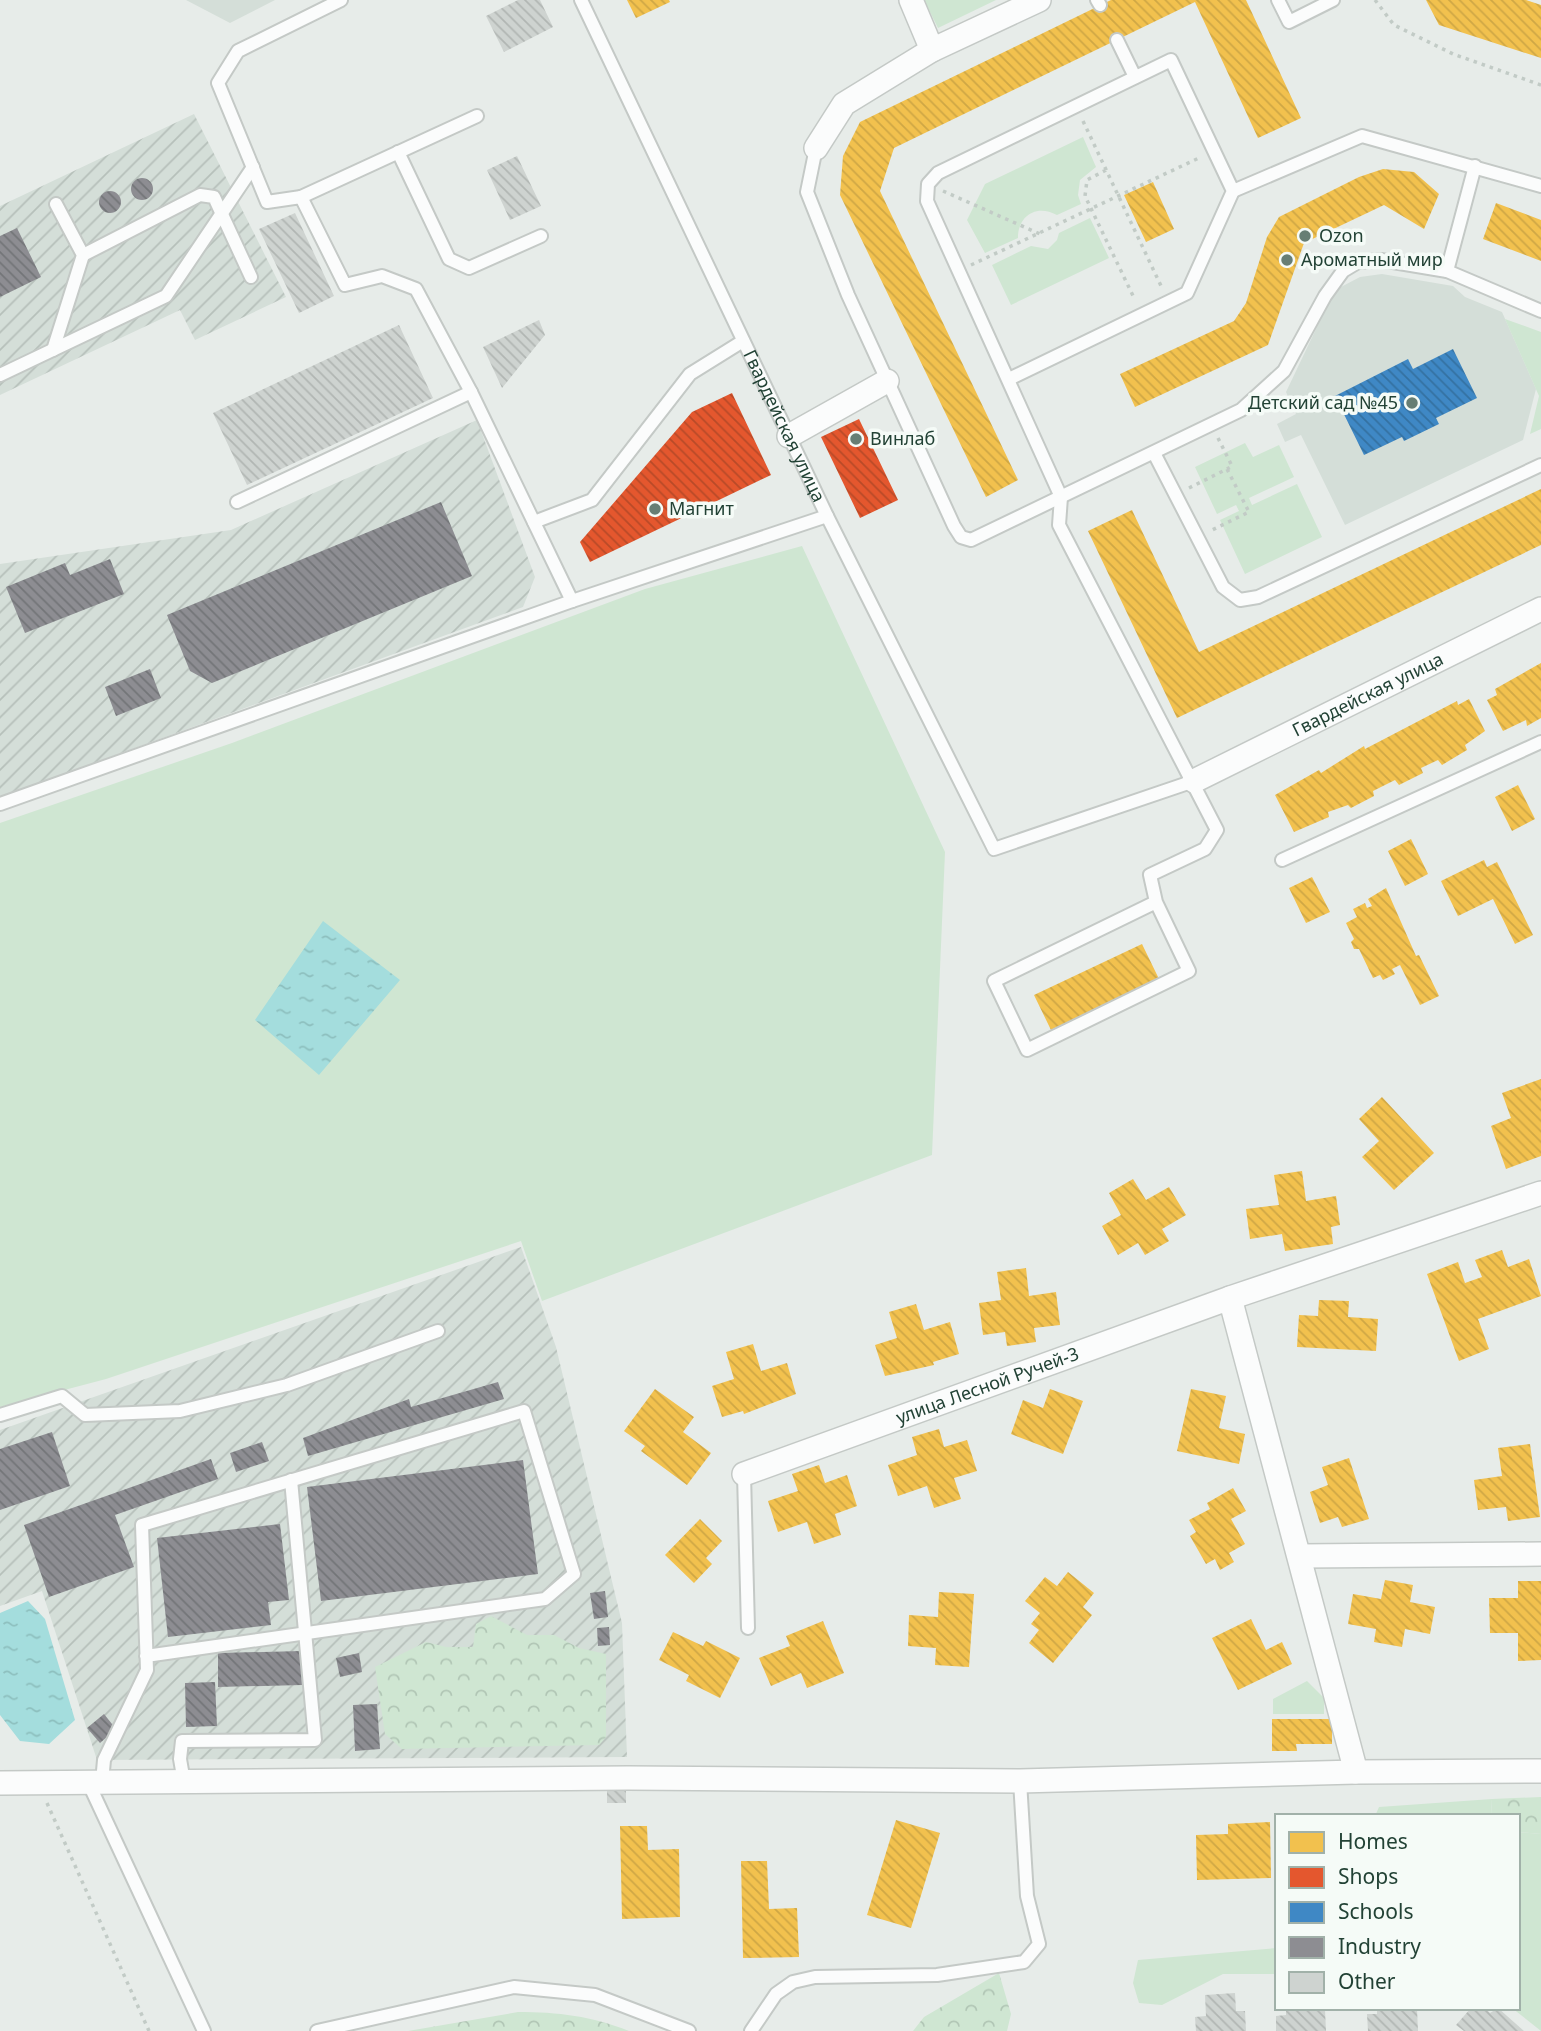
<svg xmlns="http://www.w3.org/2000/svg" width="1541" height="2031" font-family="'Noto Sans',sans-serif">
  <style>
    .built { fill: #d4ded8 }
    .industrial { fill: url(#industrial-furrows) }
    .green { fill: #cfe6d2 }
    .forest { fill: url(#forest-crowns) }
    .water { fill: url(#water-ripples) }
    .homes { fill: url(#homes-back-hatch) }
    .shops { fill: url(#shops-back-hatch) }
    .schools { fill: url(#schools-back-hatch) }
    .industry { fill: url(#industry-back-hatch) }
    .building { fill: url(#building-back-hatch) }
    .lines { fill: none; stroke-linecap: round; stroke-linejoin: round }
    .lane-casing { stroke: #c4c9c6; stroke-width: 16 }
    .street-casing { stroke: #c4c9c6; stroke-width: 26 }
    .path { stroke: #c2cbc6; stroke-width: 3.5; stroke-dasharray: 3.5 5; stroke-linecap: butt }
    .lane { stroke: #fbfcfc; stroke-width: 12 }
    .street { stroke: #fbfcfc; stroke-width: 23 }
    .poi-dot { fill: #677e74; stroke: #f5fbf7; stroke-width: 2.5 }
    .labels { text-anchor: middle; stroke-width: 7; stroke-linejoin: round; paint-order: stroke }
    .poi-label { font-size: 18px; fill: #224235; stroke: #f5fbf7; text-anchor: start }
    .street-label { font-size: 18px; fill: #224235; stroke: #f5fbf7 }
  </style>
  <defs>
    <pattern id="industrial-furrows" width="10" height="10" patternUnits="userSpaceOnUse" patternTransform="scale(1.75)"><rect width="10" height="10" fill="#d4ded8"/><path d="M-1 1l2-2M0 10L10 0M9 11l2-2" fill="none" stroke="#b6c0ba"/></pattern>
    <pattern id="forest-crowns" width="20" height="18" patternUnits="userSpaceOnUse" patternTransform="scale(1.75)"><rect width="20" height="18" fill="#cfe6d2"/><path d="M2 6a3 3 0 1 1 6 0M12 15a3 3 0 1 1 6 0" fill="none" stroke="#b1c6b5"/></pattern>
    <pattern id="water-ripples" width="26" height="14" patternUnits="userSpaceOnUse" patternTransform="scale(1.75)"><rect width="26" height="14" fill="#a4dddd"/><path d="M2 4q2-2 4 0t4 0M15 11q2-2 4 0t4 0" fill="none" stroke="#8dbfbe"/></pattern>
    <pattern id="homes-back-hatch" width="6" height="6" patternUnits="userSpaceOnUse" patternTransform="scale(1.75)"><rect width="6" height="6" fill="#f2c14e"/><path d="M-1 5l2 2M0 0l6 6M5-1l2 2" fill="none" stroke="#cfa745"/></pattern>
    <pattern id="shops-back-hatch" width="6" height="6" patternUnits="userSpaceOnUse" patternTransform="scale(1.75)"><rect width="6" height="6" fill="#e4572e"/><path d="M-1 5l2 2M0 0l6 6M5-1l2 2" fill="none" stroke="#b84a28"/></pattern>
    <pattern id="schools-back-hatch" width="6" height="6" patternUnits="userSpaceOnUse" patternTransform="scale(1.75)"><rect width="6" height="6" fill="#3f88c5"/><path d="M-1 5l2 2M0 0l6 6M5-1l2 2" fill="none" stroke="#3471a1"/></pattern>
    <pattern id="industry-back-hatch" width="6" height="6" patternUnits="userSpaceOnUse" patternTransform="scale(1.75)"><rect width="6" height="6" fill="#8d8d92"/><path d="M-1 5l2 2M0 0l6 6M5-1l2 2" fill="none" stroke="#737578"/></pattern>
    <pattern id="building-back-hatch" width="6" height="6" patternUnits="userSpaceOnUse" patternTransform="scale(1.75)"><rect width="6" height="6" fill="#ced3d0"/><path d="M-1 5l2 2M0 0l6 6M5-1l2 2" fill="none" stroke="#b1b6b3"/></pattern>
  </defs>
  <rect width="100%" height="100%" fill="#e7ece9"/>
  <!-- built -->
  <path class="built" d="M186 0H275L230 23Z
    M1382 274 1453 286 1465 297 1502 312 1536 389 1523 440 1345 525 1301 435 1285 442 1277 424 1296 414 1286 392 1326 308 1339 288 1360 277Z"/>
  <!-- industrial -->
  <path class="industrial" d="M194 114 286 297 195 340 180 310 0 395V206Z
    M477 420 535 577 523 607 0 797V564L231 530Z
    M521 1247 556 1347 622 1623 627 1757 97 1760 42 1591 0 1606V1430Z"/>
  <!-- green -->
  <path class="green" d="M924 0H996L938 28Z
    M1083 137 1096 167 1080 180 1078 195 1081 204 1057 215C1037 204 1018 215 1018 238L985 253 967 220 985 184Z
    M1090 218 1109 258 1011 305 992 265 1031 246 1048 249 1057 240 1059 233Z
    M1505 319 1541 332V429L1530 434 1539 396Z
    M1245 443 1253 457 1279 445 1294 477 1249 498 1252 505 1297 484 1322 537 1245 574 1220 520 1239 511 1236 505 1217 514 1195 467Z
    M802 546 945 852 932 1155 542 1301 521 1241 106 1379 0 1407V823L232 743 645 589Z
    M1307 1681 1324 1698V1714H1273V1699Z
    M1492 1799 1491 1816H1375L1379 1807Z
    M1518 1832 1541 1834V2031L1512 2008H1518Z
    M1277 1948V1974H1223L1162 2005 1139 2003 1133 1983 1138 1960Z"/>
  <!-- forest -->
  <path class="forest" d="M491 1616 527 1635H554L579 1648 606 1654V1737L599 1745 402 1749 385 1734 375 1667 426 1642 446 1647H473L476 1624Z
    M1541 1797V1834L1518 1832V1816H1491L1492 1799Z
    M999 1973 1011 2014 1007 2031H913L924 2017Z
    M518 2012C558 2012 592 2016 629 2031H408Z"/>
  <!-- water -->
  <path class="water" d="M323 921 400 980 319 1075 255 1020Z
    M28 1601 45 1619 75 1720 49 1744 20 1741 0 1715V1613Z"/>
  <!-- homes -->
  <path class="homes" d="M627 0H669L670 2 636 18Z
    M1111 0H1246L1301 118 1258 138 1195 2 894 148 880 191 1018 480 986 497 840 195 843 156 860 122Z
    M1426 0H1526L1541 5V58L1439 25Z
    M1383 169 1414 172 1439 194 1424 229 1384 205 1304 243 1268 345 1135 407 1120 374 1234 321 1246 303 1267 237 1279 217 1359 177Z
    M1153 182 1174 229 1146 242 1124 195Z
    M1496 203 1541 220V261L1483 239Z
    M1541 489V545L1177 718 1088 531 1132 510 1199 652Z
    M1541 663V718L1527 726 1526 720 1503 731 1487 700 1497 695 1495 689Z
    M1469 699 1485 731 1465 745 1467 750 1442 765 1438 760 1421 768 1423 773 1399 785 1395 780 1373 791 1374 796 1351 808 1348 805 1328 812 1329 817 1294 832 1275 795 1319 770 1321 773 1364 746 1365 749 1457 701 1458 705Z
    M1518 785 1535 819 1512 831 1495 797Z
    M1411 839 1428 874 1405 886 1388 851Z
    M1484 860 1487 867 1497 862 1533 935 1515 944 1493 899 1458 916 1441 881Z
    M1312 877 1330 912 1306 923 1289 888Z
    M1386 888 1416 956 1419 955 1439 996 1420 1005 1400 965 1392 969 1395 974 1383 980 1380 975 1373 978 1359 949H1354L1351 942 1354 939 1346 923 1357 917 1353 909 1365 903 1367 908 1372 906 1368 899Z
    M1142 944 1159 979 1051 1030 1034 995Z
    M1541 1079V1156L1506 1169 1491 1126 1511 1118 1502 1093Z
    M1382 1097 1434 1153 1394 1190 1362 1157 1379 1141 1359 1119Z
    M1302 1171 1306 1201 1336 1196 1340 1225 1331 1227 1333 1244 1285 1251 1282 1234 1250 1239 1246 1209 1279 1205 1274 1175Z
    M1133 1179 1146 1200 1169 1187 1186 1215 1162 1229 1169 1241 1145 1255 1138 1243 1118 1255 1102 1226 1121 1215 1109 1193Z
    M1502 1250 1508 1267 1529 1259 1541 1296 1478 1319 1489 1349 1459 1361 1427 1274 1458 1262 1465 1283 1482 1277 1475 1260Z
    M1026 1268 1029 1296 1056 1292 1060 1325 1034 1328 1036 1342 1007 1346 1005 1332 983 1335 979 1303 1001 1300 997 1272Z
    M1319 1300 1349 1301 1348 1317 1378 1319 1376 1351 1297 1347 1299 1315 1318 1316Z
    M916 1304 924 1330 950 1322 959 1354 933 1362 934 1365 885 1376 875 1345 897 1338 889 1312Z
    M753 1344 761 1371 787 1363 796 1394 744 1414 743 1411 722 1417 712 1386 734 1379 726 1352Z
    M655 1389 694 1417 683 1432 711 1453 687 1485 641 1451 645 1446 624 1431Z
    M1050 1389 1083 1401 1063 1454 1011 1434 1023 1400 1043 1408Z
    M1191 1389 1226 1396 1219 1428 1245 1434 1239 1464 1177 1451Z
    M939 1429 944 1447 967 1440 977 1471 954 1478 961 1499 934 1508 927 1486 898 1496 888 1465 917 1455 912 1437Z
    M1530 1444 1540 1517 1508 1521 1506 1507 1478 1510 1474 1480 1502 1476 1498 1448Z
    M1349 1458 1369 1519 1342 1527 1338 1517 1320 1523 1310 1492 1328 1485 1322 1467Z
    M819 1465 825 1483 847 1475 857 1506 835 1514 841 1535 814 1544 807 1522 778 1532 768 1501 798 1491 792 1474Z
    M1233 1488 1246 1511 1231 1519 1245 1544 1229 1553 1234 1562 1220 1570 1215 1559 1206 1564 1190 1536 1196 1532 1189 1520 1210 1509 1207 1503Z
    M700 1519 722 1541 706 1558 712 1564 694 1583 665 1555Z
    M1068 1572 1094 1593 1083 1607 1092 1615 1053 1663 1029 1643 1039 1630 1031 1624 1040 1613 1025 1601 1045 1577 1057 1586Z
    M1385 1580 1413 1585 1410 1602 1435 1607 1430 1634 1405 1629 1402 1647 1374 1642 1376 1629 1348 1624 1353 1594 1381 1599Z
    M1518 1581H1541V1660L1518 1661V1633H1490L1489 1598H1518Z
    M939 1592 974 1594 969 1667 935 1665 936 1648 908 1646 909 1615 938 1617Z
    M1251 1619 1266 1650 1282 1642 1292 1664 1238 1690 1212 1638Z
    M823 1621 844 1673 807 1688 801 1673 771 1686 759 1658 790 1646 786 1636Z
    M673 1632 703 1646 706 1641 740 1658 720 1698 686 1681 689 1675 659 1660Z
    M1272 1719H1332V1744H1296L1297 1751H1272Z
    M896 1820 940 1833 911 1928 867 1915Z
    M1270 1822 1271 1878 1197 1880 1196 1835 1228 1834V1824Z
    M620 1826H647L648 1850 679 1849 680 1917 622 1919Z
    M741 1861H767L769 1909 797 1908 799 1957 743 1958Z"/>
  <!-- shops -->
  <path class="shops" d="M732 393 771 475 590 562 580 542 692 412Z
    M859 419 898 500 860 518 821 437Z"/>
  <!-- schools -->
  <path class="schools" d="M1453 349 1477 398 1436 418 1439 424 1404 441 1402 437 1364 455 1335 396 1408 359 1413 369Z"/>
  <!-- industry -->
  <path class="industry" d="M131 189a11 11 0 1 1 22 0a11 11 0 1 1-22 0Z
    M99 202a11 11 0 1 1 22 0a11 11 0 1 1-22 0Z
    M17 228 41 277 0 297V236Z
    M441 502 472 576 212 683 190 671 167 615Z
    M110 559 124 594 25 633 6 587 65 563 70 575Z
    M150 669 161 698 116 716 105 687Z
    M498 1382 504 1399 308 1456 303 1438 409 1399 411 1407Z
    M52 1432 70 1486 0 1510V1449Z
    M262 1442 269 1461 236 1472 230 1453Z
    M211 1459 218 1479 115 1515 134 1567 49 1597 24 1525Z
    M523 1460 538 1574 321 1601 307 1487Z
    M280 1524 289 1600 268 1602 271 1625 168 1637 157 1538Z
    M605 1591 608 1617 594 1619 590 1593Z
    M609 1627 610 1645 598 1646 597 1628Z
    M301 1651 302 1685 218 1687V1653Z
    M359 1653 362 1672 340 1677 336 1658Z
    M215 1682 217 1726 186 1727 185 1683Z
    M377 1704 380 1749 355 1751 353 1705Z
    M104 1714 116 1729 100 1743 87 1728Z"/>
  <!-- building -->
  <path class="building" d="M518 0H540L553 27 504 52 486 16Z
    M517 156 541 206 510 220 487 170Z
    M295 213 334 296 299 313 259 229Z
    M539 320 545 335 502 388 483 347Z
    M399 325 433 398 247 485 213 413Z
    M607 1788H626V1803H607Z
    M1235 1993 1236 2011H1245L1246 2031H1196L1195 2017 1206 2016 1205 1995Z
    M1286 2008 1325 2010 1326 2031H1276V2016L1286 2015Z
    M1377 2008 1417 2009 1418 2031H1368L1367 2014H1377Z
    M1471 2008H1485L1490 2013 1498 2008 1524 2031H1464L1456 2025Z"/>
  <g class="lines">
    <!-- lane casing -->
    <g class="lane-casing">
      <g id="lane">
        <path d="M341 0 238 51 218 83 267 202 301 197 345 285 382 276 416 289 471 392"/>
        <path id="s1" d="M581 0 827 516 994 849 1194 781"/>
        <path d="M1097 0 1100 5"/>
        <path d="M1278 0 1289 22 1333 0"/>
        <path d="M1117 40 1135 77"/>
        <path d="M816 148 807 192 848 295 954 526 961 537 971 540 1241 410 1284 371 1325 296 1343 271 1358 262 1381 260 1447 271 1541 311"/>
        <path d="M398 152 449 259 469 268 541 236"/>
        <path d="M1233 191 1362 136 1541 186"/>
        <path d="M301 197 477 116"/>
        <path d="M83 255 200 195 214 197 251 277"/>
        <path d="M1447 271 1475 166"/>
        <path d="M53 350 83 255 56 204"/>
        <path d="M0 375 166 296 253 167"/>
        <path d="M1009 379 1187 293 1233 191 1171 60 938 173 928 184 927 201 1061 497 1059 525 1217 830 1205 849 1150 875 1156 902 994 981 1027 1050 1189 971 1156 902"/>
        <path d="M1154 453 1223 587 1240 600 1258 597 1541 465"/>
        <path d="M237 502 471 392 572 601"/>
        <path d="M534 522 592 500 690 374 743 341"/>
        <path d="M0 804 572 601 827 516"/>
        <path d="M1282 860 1541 742"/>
        <path d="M0 1415 62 1396 85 1415 180 1411 287 1385 438 1331"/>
        <path d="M744 1474 748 1628"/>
        <path d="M88 1782 204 2031"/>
        <path d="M102 1782 104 1760 147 1670 142 1525 524 1411 574 1574 545 1599 146 1656"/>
        <path d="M184 1782 180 1759 182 1741 315 1740 291 1480"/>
        <path d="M317 2031 514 1987 595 1995 689 2031"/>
        <path d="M751 2031 776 1994 793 1982 815 1977 937 1975 1024 1962 1039 1944 1027 1896 1020 1781"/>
      </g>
    </g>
    <!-- street casing -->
    <g class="street-casing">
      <g id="street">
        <path d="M911 0 932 50"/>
        <path d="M816 148 844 104 932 50 1039 0"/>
        <path d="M789 436 887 381"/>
        <path id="s2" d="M1194 781 1541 609"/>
        <path d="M1230 1298 1541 1193"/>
        <path id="s3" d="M744 1474 1230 1298 1356 1772"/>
        <path d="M1301 1556 1541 1554"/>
        <path d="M0 1783 628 1778 1020 1781 1356 1772 1541 1771"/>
      </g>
    </g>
    <!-- path -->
    <path class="path" d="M1375 0 1394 25 1453 54 1541 85
      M1083 121 1162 288
      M1106 170 1087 180 1085 196 1135 300
      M943 191 1040 234
      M971 265 1201 157
      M1218 438 1232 466 1227 469
      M1189 488 1227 469 1249 512 1212 530
      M47 1803 149 2031"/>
    <!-- lane -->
    <use href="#lane" class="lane"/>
    <!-- street -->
    <use href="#street" class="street"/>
  </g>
  <!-- markers -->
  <g class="poi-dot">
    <circle cx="1305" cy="236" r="7"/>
    <circle cx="1287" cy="260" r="7"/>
    <circle cx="1412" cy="403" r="7"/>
    <circle cx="856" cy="439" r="7"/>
    <circle cx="655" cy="509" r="7"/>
  </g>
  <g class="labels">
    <!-- poi labels -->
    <g class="poi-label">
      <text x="1319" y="242">Ozon</text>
      <text x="1301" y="266">Ароматный мир</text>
      <text x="1398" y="409" text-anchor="end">Детский сад №45</text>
      <text x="870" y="445">Винлаб</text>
      <text x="669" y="515">Магнит</text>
    </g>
    <!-- street labels -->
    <g class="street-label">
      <text dy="6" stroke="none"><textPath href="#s1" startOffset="472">Гвардейская улица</textPath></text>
      <text dy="6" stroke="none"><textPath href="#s2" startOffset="194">Гвардейская улица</textPath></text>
      <text dy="6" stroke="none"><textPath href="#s3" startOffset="259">улица Лесной Ручей-3</textPath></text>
    </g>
  </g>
  <!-- legend -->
  <rect x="1275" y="1814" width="245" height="196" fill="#f5fbf7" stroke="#a1b1a9" stroke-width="2"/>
  <rect x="1289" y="1832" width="35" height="21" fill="#f2c14e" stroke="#a1b1a9" stroke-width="2"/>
  <text x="1338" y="1849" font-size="21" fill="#224235">Homes</text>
  <rect x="1289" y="1867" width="35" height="21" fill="#e4572e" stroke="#a1b1a9" stroke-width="2"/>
  <text x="1338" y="1884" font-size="21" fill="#224235">Shops</text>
  <rect x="1289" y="1902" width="35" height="21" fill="#3f88c5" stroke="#a1b1a9" stroke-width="2"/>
  <text x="1338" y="1919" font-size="21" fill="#224235">Schools</text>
  <rect x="1289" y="1937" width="35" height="21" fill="#8d8d92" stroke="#a1b1a9" stroke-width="2"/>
  <text x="1338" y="1954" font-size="21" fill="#224235">Industry</text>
  <rect x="1289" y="1972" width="35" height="21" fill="#ced3d0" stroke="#a1b1a9" stroke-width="2"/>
  <text x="1338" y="1989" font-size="21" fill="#224235">Other</text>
</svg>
